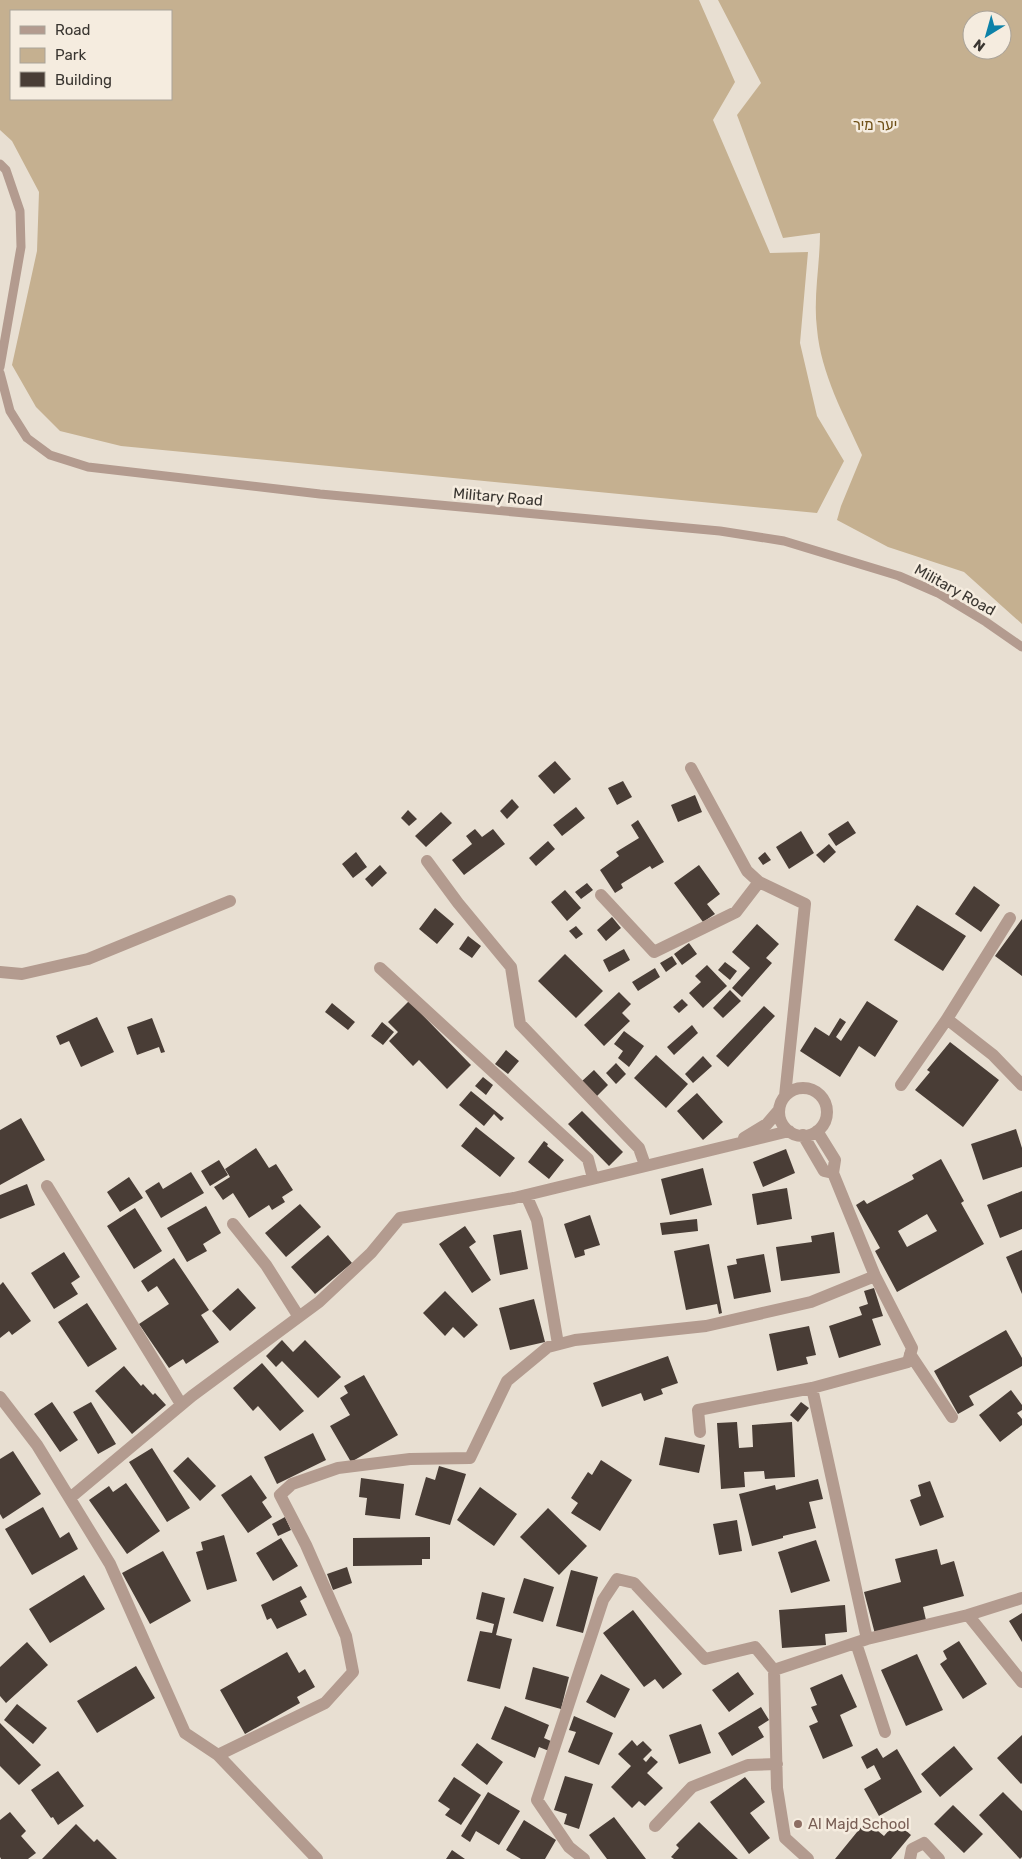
<svg xmlns="http://www.w3.org/2000/svg" width="1022" height="1859" font-family="Rubik,'Noto Sans Hebrew',sans-serif">
  <style>
    .green { fill: #c5b090; fill-rule: evenodd }
    .building { fill: #493d36; fill-rule: evenodd }
    .lines { fill: none; stroke-linecap: round; stroke-linejoin: round }
    .lane { stroke: #b39b8f; stroke-width: 9 }
    .street { stroke: #b39b8f; stroke-width: 12 }
    .education-dot { fill: #8d6e63; stroke: #f5ecdf; stroke-width: 2 }
    .labels { text-anchor: middle; stroke-width: 5; stroke-linejoin: round; paint-order: stroke }
    .park-label { font-size: 15px; fill: #705118; stroke: #f5ecdf }
    .street-label { font-size: 15px; fill: #3a3631; stroke: #f5ecdf }
    .education-label { font-size: 15px; fill: #785e54; stroke: #f5ecdf; text-anchor: start }
  </style>
  <rect width="100%" height="100%" fill="#e8dfd2"/>
  <!-- green -->
  <path class="green" d="M0 0H699L735 82 713 120 770 253 808 252 800 343 817 416 844 461 817 513 121 446 60 431 36 407 12 365 37 251 39 192 12 141 0 130ZM11 11H171V99H11Z
    M718 0H1022V624L964 572 888 547 837 520 841 506 862 455C844 415 821 374 817 329 813 297 820 265 820 233L783 238 737 115 761 83ZM972 20H1002V50H972Z"/>
  <!-- building -->
  <path class="building" d="M555 761 571 779 554 794 538 776Z
    M623 781 632 797 617 805 608 788Z
    M695 795 702 812 678 822 671 805Z
    M512 799 519 807 507 819 500 811Z
    M576 807 585 818 562 836 553 825Z
    M408 810 417 819 409 826 401 818Z
    M441 812 452 823 426 847 415 836Z
    M638 820 664 862 652 869 650 866 621 884 623 888 615 893 600 870 619 856 616 852 639 838 631 825Z
    M848 821 856 833 836 846 828 834Z
    M475 829 482 837 493 829 505 844 464 875 452 860 472 844 466 836Z
    M801 831 814 853 789 869 776 847Z
    M548 841 555 849 536 866 529 858Z
    M829 844 836 852 824 863 816 855Z
    M356 852 367 867 353 878 342 864Z
    M765 852 771 860 763 865 758 858Z
    M380 865 387 873 372 887 365 879Z
    M699 865 720 894 707 904 715 914 703 922 674 883Z
    M587 883 593 890 581 899 575 892Z
    M974 886 1000 905 981 932 955 914Z
    M565 890 581 908 567 921 551 902Z
    M917 905 966 936 943 971 894 940Z
    M435 908 454 924 437 944 419 929Z
    M612 917 621 928 606 941 597 930Z
    M1022 919V976L995 956Z
    M757 924 779 944 766 958 772 963 742 997 732 988 750 968 732 952Z
    M576 926 583 934 576 939 569 931Z
    M468 936 481 946 472 958 459 949Z
    M689 943 697 954 682 965 674 954Z
    M624 949 630 960 609 972 603 960Z
    M565 954 603 991 576 1018 538 981Z
    M672 956 677 964 666 972 660 963Z
    M725 962 737 971 730 980 718 970Z
    M707 965 727 986 703 1008 689 993 701 982 695 976Z
    M655 968 660 977 638 991 632 982Z
    M730 990 741 1001 723 1018 713 1008Z
    M619 992 631 1004 622 1013 630 1021 604 1046 584 1025Z
    M682 999 688 1005 679 1013 673 1007Z
    M409 1001 471 1065 447 1089 419 1060 413 1066 389 1041 398 1032 388 1022Z
    M867 1001 898 1021 875 1057 859 1046 840 1077 800 1051 815 1027 829 1036 840 1018 846 1022 836 1037 841 1041Z
    M332 1003 355 1022 348 1030 325 1012Z
    M764 1006 775 1016 728 1067 716 1056Z
    M97 1017 114 1052 81 1067 69 1041 60 1045 56 1036Z
    M152 1018 165 1052 161 1053 159 1047 137 1055 127 1027Z
    M382 1022 394 1032 383 1045 371 1036Z
    M692 1025 698 1033 674 1055 667 1047Z
    M624 1031 644 1046 629 1067 618 1058 623 1051 614 1044Z
    M950 1042 999 1080 963 1127 915 1090 930 1072 927 1070Z
    M506 1050 519 1061 508 1074 495 1064Z
    M656 1055 688 1084 666 1108 634 1078Z
    M703 1056 712 1066 693 1083 685 1074Z
    M616 1063 626 1074 616 1084 606 1073Z
    M594 1070 608 1085 596 1097 581 1082Z
    M483 1077 493 1085 486 1095 475 1086Z
    M471 1091 504 1118 501 1121 494 1114 484 1126 459 1105Z
    M697 1093 723 1122 703 1140 677 1111Z
    M582 1111 623 1152 609 1166 568 1124Z
    M21 1118 45 1160 0 1185V1130Z
    M476 1127 515 1158 500 1177 461 1146Z
    M1016 1129 1022 1148V1167L983 1180 971 1144Z
    M544 1141 548 1144 547 1146 564 1160 549 1179 528 1162Z
    M256 1148 269 1168 276 1164 293 1190 282 1197 285 1202 272 1210 269 1205 249 1218 233 1193 223 1200 214 1187 230 1177 225 1169Z
    M786 1149 795 1173 763 1187 753 1162Z
    M941 1159 964 1201 961 1203 984 1244 897 1292 875 1251 880 1248 856 1205 864 1200 867 1204 914 1179 912 1175ZM927 1214 937 1231 907 1247 898 1231Z
    M219 1160 228 1175 210 1186 201 1171Z
    M703 1168 712 1205 670 1215 661 1179Z
    M191 1172 204 1193 161 1218 145 1191 159 1182 163 1189Z
    M129 1177 143 1198 120 1212 107 1192Z
    M27 1184 35 1205 0 1219V1195Z
    M787 1188 792 1219 757 1225 752 1194Z
    M1022 1191V1229L1000 1238 987 1205Z
    M300 1204 321 1227 286 1257 265 1233Z
    M206 1206 221 1233 203 1244 207 1251 187 1262 167 1228Z
    M135 1208 162 1251 134 1269 107 1226Z
    M590 1215 600 1245 584 1250 585 1255 575 1258 564 1224Z
    M697 1219 698 1231 662 1235 660 1223Z
    M465 1226 476 1242 469 1247 491 1280 472 1293 439 1244Z
    M521 1230 528 1269 500 1275 493 1235Z
    M834 1232 840 1273 781 1281 776 1247 812 1242 811 1236Z
    M328 1235 352 1263 315 1294 291 1267Z
    M709 1244 722 1313 719 1314 717 1304 686 1310 674 1251Z
    M1022 1250V1294L1006 1257Z
    M64 1252 80 1277 71 1283 78 1294 54 1309 31 1273Z
    M764 1254 771 1292 734 1299 727 1266 737 1264 736 1259Z
    M174 1258 209 1310 201 1315 219 1342 186 1364 183 1359 169 1368 139 1324 169 1304 157 1286 148 1292 141 1281Z
    M3 1282 31 1321 12 1335 9 1331 0 1338V1285Z
    M238 1288 256 1308 230 1331 212 1311Z
    M874 1288 883 1316 872 1319 881 1345 839 1358 829 1326 862 1315 859 1307 868 1304 864 1291Z
    M445 1291 478 1325 464 1338 453 1327 445 1336 423 1313Z
    M534 1299 545 1342 510 1350 499 1308Z
    M87 1303 117 1349 88 1367 58 1322Z
    M809 1326 816 1355 806 1357 808 1364 777 1371 769 1334Z
    M1006 1330 1022 1358V1366L969 1396 974 1405 958 1414 934 1371Z
    M282 1340 293 1352 305 1340 341 1377 318 1398 282 1361 276 1367 266 1356Z
    M668 1356 678 1383 661 1389 663 1394 644 1401 641 1393 602 1407 593 1383Z
    M262 1363 304 1411 280 1431 258 1406 253 1411 233 1388Z
    M124 1366 141 1386 143 1384 153 1395 155 1393 166 1405 132 1434 95 1391Z
    M364 1375 398 1435 351 1462 330 1426 350 1415 340 1398 348 1393 344 1386Z
    M1011 1390 1022 1405V1410L1017 1413 1022 1419V1425L1000 1442 979 1415Z
    M52 1402 78 1440 60 1452 34 1414Z
    M91 1402 116 1444 98 1454 73 1412Z
    M801 1402 809 1408 798 1422 790 1415Z
    M737 1422 739 1448 753 1447 752 1425 792 1422 795 1477 765 1479 764 1471 744 1472 745 1487 721 1489 717 1423Z
    M313 1433 326 1460 277 1484 264 1457Z
    M665 1437 705 1445 699 1473 659 1465Z
    M152 1448 190 1508 167 1522 129 1462Z
    M13 1451 41 1494 3 1519 0 1514V1459Z
    M188 1457 216 1486 200 1501 173 1471Z
    M601 1460 632 1480 600 1531 571 1513 578 1503 571 1498 588 1472 592 1475Z
    M439 1466 466 1474 450 1525 415 1515 426 1477 435 1480Z
    M251 1475 267 1498 262 1502 272 1517 248 1533 221 1495Z
    M361 1478 404 1484 400 1519 365 1515 367 1498 359 1497Z
    M818 1479 823 1499 809 1502 816 1528 783 1536V1538L752 1546 739 1494 775 1485 776 1490Z
    M930 1481 944 1517 920 1526 910 1500 921 1496 918 1485Z
    M126 1483 160 1531 127 1554 89 1500 109 1486 113 1492Z
    M480 1487 517 1514 494 1546 457 1520Z
    M43 1507 60 1538 69 1532 78 1549 32 1575 5 1529Z
    M548 1508 587 1546 559 1575 520 1537Z
    M285 1517 291 1530 278 1536 272 1524Z
    M737 1520 742 1551 719 1555 713 1524Z
    M224 1535 237 1581 207 1590 196 1552 203 1550 201 1542Z
    M430 1537V1559H422V1565L353 1566V1538Z
    M281 1538 298 1566 273 1581 256 1553Z
    M816 1540 830 1581 791 1593 778 1552Z
    M937 1549 941 1565 954 1561 964 1596 923 1607 926 1620 875 1634 864 1592 901 1582 895 1559Z
    M163 1551 191 1601 150 1624 122 1573Z
    M347 1567 352 1583 333 1590 327 1574Z
    M571 1570 598 1577 583 1633 556 1626Z
    M84 1575 105 1609 50 1643 29 1609Z
    M524 1578 554 1587 543 1622 513 1613Z
    M301 1586 307 1597 300 1601 307 1615 277 1629 271 1618 267 1620 261 1605Z
    M482 1592 505 1598 496 1635 512 1639 500 1689 467 1681 480 1631 492 1633 494 1624 476 1619Z
    M845 1605 847 1632 825 1634 826 1645 782 1648 779 1610Z
    M633 1610 682 1674 663 1689 655 1679 644 1687 603 1633Z
    M1022 1613V1642L1009 1621Z
    M959 1641 987 1684 963 1699 940 1664 947 1659 943 1651Z
    M27 1642 48 1665 6 1703 0 1696V1667Z
    M287 1652 299 1673 305 1669 315 1687 297 1697 300 1703 245 1734 220 1690Z
    M917 1654 943 1710 906 1726 881 1670Z
    M136 1666 155 1698 97 1733 77 1701Z
    M533 1667 569 1677 561 1709 525 1699Z
    M738 1672 754 1694 729 1712 712 1690Z
    M601 1674 630 1689 615 1718 586 1702Z
    M842 1674 857 1707 840 1715 853 1746 823 1759 809 1726 818 1722 811 1707 817 1705 810 1688Z
    M17 1704 47 1728 33 1744 4 1720Z
    M505 1706 549 1725 544 1738 553 1742 549 1751 539 1747 535 1758 491 1739Z
    M761 1707 769 1720 758 1727 764 1737 732 1756 718 1733Z
    M574 1716 613 1733 599 1765 568 1752 576 1732 569 1730Z
    M0 1723 41 1765 19 1785 0 1766Z
    M701 1724 711 1753 679 1764 669 1735Z
    M1022 1735V1783L1021 1784 997 1758Z
    M632 1740 637 1746 643 1741 652 1750 643 1759 646 1762 651 1756 658 1762 647 1773 663 1788 645 1806 639 1801 632 1808 611 1787 631 1766 618 1754Z
    M477 1743 503 1762 487 1785 461 1765Z
    M954 1746 973 1769 940 1797 921 1774Z
    M877 1748 883 1758 897 1749 922 1792 879 1816 864 1789 881 1779 874 1765 867 1769 861 1757Z
    M58 1771 84 1806 58 1825 53 1817 51 1818 31 1790Z
    M565 1776 593 1784 579 1829 564 1824 567 1814 554 1810Z
    M454 1777 481 1795 461 1825 445 1815 450 1809 438 1801Z
    M745 1777 765 1802 750 1813 770 1838 749 1854 710 1802Z
    M488 1792 520 1811 499 1845 476 1831 470 1842 461 1836Z
    M1003 1792 1022 1811V1857L1020 1859 979 1815Z
    M953 1805 983 1834 964 1853 934 1824Z
    M10 1812 26 1831 21 1836 36 1853 28 1859H1L0 1857V1820Z
    M614 1817 646 1859H607L589 1835Z
    M524 1820 556 1840 545 1859H521L506 1850Z
    M866 1821 884 1836 896 1822 911 1835 891 1859H835Z
    M699 1822 738 1859H674L671 1857 679 1848 676 1845Z
    M76 1824 94 1842 97 1839 117 1859H42Z
    M452 1850 465 1859H446Z"/>
  <g class="lines">
    <!-- lane -->
    <path class="lane" d="M0 164 6 170 20 211 21 247 0 367
      M0 373 10 411 27 438 50 455 88 467 320 494 720 531 784 541 899 576 938 593 986 622 1022 647"/>
    <!-- street -->
    <path class="street" d="M691 768 747 871 759 882 805 904 785 1096
      M427 861 458 903 511 967 520 1024 639 1148 645 1165
      M601 895 654 952 736 912 759 882
      M380 968 588 1159 593 1178
      M0 972 22 974 88 959 230 901
      M947 1019 993 1055 1022 1085
      M901 1085 947 1019 1010 918
      M779 1112a24 24 0 1 1 48 0a24 24 0 1 1-48 0Z
      M817 1131 835 1160 833 1173 875 1276 912 1348 908 1362 812 1388 867 1639
      M803 1135 824 1171 833 1173
      M744 1138 767 1124 779 1110
      M47 1186 181 1404
      M526 1195 537 1220 558 1344
      M233 1224 266 1265 299 1317
      M910 1354 952 1417
      M0 1397 37 1445 110 1564 185 1733 218 1755 317 1859
      M700 1432 698 1410 812 1388
      M70 1498 192 1396 319 1302 371 1253 400 1218 514 1198 789 1131
      M968 1615 1022 1682
      M856 1643 885 1732
      M218 1755 325 1703 353 1672 346 1636 306 1545 280 1495 292 1484 338 1468 410 1459 470 1458 507 1381 548 1347 575 1340 706 1326 811 1302 875 1276
      M655 1826 692 1787 748 1765 777 1764
      M584 1859 569 1847 537 1800 603 1600 617 1579 634 1583 705 1659 755 1647 774 1670
      M808 1859 785 1838 777 1788 774 1670 867 1639 968 1615 1022 1598
      M910 1859 912 1849 924 1843 939 1859"/>
  </g>
  <!-- markers -->
  <circle class="education-dot" cx="798" cy="1824" r="5"/>
  <g class="labels">
    <!-- park labels -->
    <g class="park-label">
      <text x="875" y="130">יער מיר</text>
    </g>
    <!-- street labels -->
    <g class="street-label">
      <text transform="translate(498 497) rotate(5)" y="5">Military Road</text>
      <text transform="translate(955 590) rotate(29)" y="5">Military Road</text>
    </g>
    <!-- education labels -->
    <g class="education-label">
      <text x="808" y="1829">Al Majd School</text>
    </g>
  </g>
  <!-- legend -->
  <rect x="10" y="10" width="162" height="90" fill="#f5ecdf" stroke="#aaa399"/>
  <rect x="20" y="26" width="25" height="8" fill="#b39b8f" stroke="#aaa399"/>
  <text x="55" y="35" font-size="15" fill="#3a3631">Road</text>
  <rect x="20" y="48" width="25" height="15" fill="#c5b090" stroke="#aaa399"/>
  <text x="55" y="60" font-size="15" fill="#3a3631">Park</text>
  <rect x="20" y="72" width="25" height="15" fill="#493d36" stroke="#aaa399"/>
  <text x="55" y="85" font-size="15" fill="#3a3631">Building</text>
  <!-- north arrow -->
  <g transform="translate(987 35) rotate(217)"><circle r="24" fill="#f5ecdf" stroke="#aaa399"/>
  <path d="M0-4L9 19L0 12L-9 19Z" fill="#0d82a8"/>
  <text y="-8" font-size="14" font-weight="bold" text-anchor="middle" fill="#3a3631">N</text>
  </g>
</svg>
